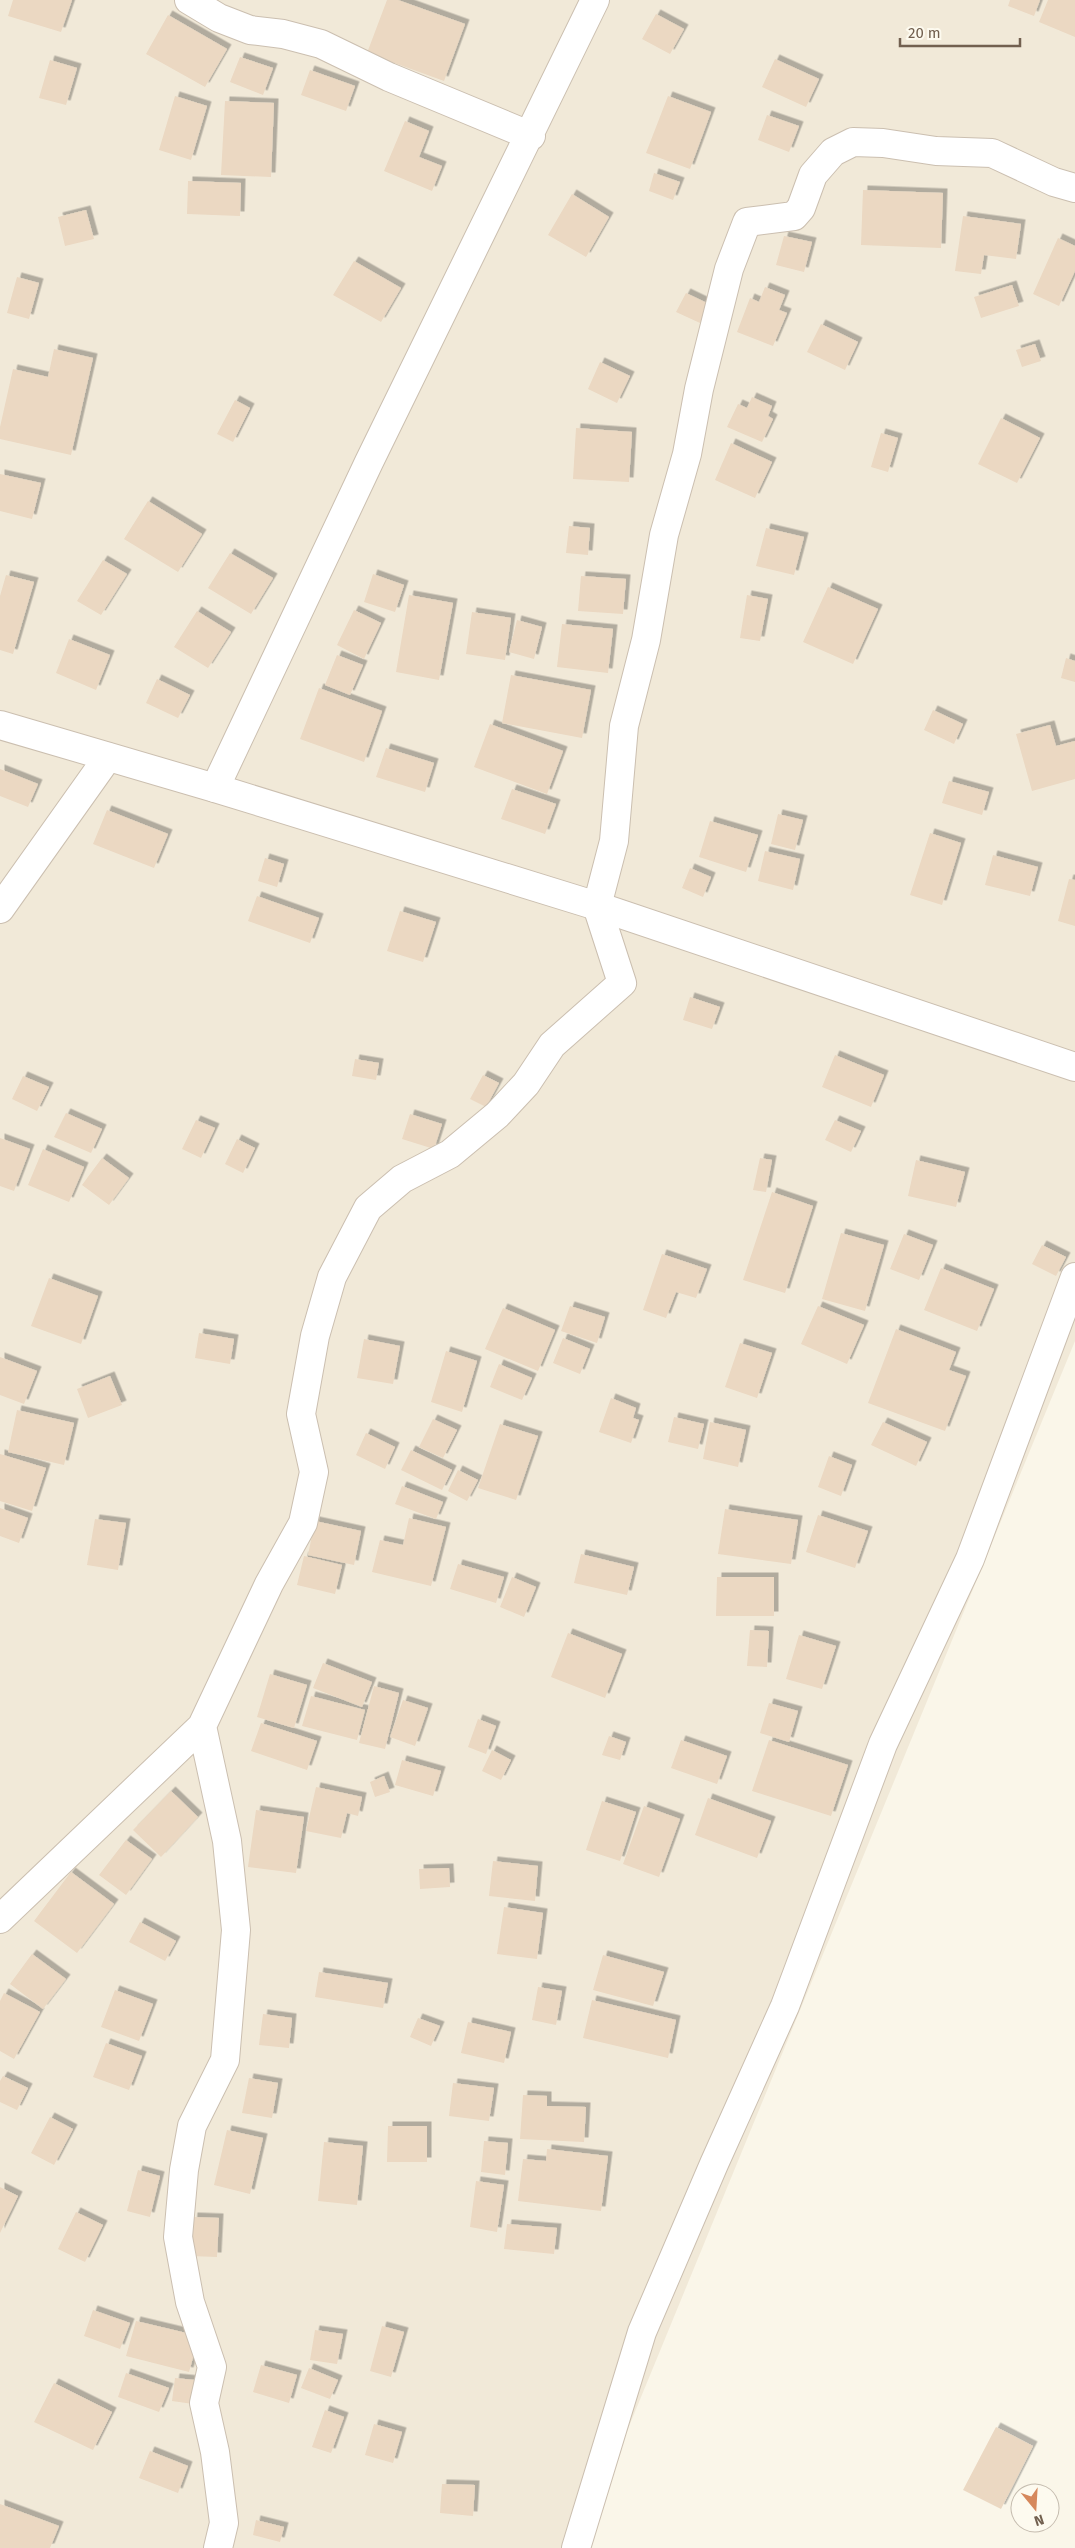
<svg xmlns="http://www.w3.org/2000/svg" width="1075" height="2548" font-family="'Fira Sans',sans-serif">
  <style>
    .residential { fill: #f1e9d8 }
    .building { fill: #ebd8c2; filter: url(#shadow) }
    .lines { fill: none; stroke-linecap: round; stroke-linejoin: round }
    .minor-casing { stroke: #cbbfb0; stroke-width: 30 }
    .tertiary-casing { stroke: #cbbfb0; stroke-width: 30 }
    .minor { stroke: #fff; stroke-width: 28 }
    .tertiary { stroke: #fff; stroke-width: 28 }
  </style>
  <defs>
    <filter id="shadow"><feDropShadow dx="4.5" dy="-4.5" stdDeviation="0" flood-color="#0004"/></filter>
  </defs>
  <rect width="100%" height="100%" fill="#faf6e9"/>
  <!-- residential -->
  <path class="residential" d="M0 0H1075V1341L579 2548H0Z"/>
  <!-- building -->
  <path class="building" d="M13 0H72L61 32 8 16Z
    M387 0H398L465 24 444 81 367 53Z
    M1010 0H1040L1034 16 1008 6Z
    M1048 0H1075V37L1039 22Z
    M656 14 684 29 670 54 642 39Z
    M168 15 227 49 205 87 146 54Z
    M240 57 273 68 263 95 230 82Z
    M775 59 819 79 806 107 762 87Z
    M50 60 77 68 66 105 39 98Z
    M310 70 355 86 346 111 301 95Z
    M175 96 207 106 191 160 159 150Z
    M668 96 711 112 690 169 646 153Z
    M225 101 274 103 271 177 221 175Z
    M767 115 799 126 789 152 758 140Z
    M405 121 429 131 419 157 442 166 432 191 384 171Z
    M654 173 680 182 673 200 649 191Z
    M188 181 241 183 240 216 187 214Z
    M863 190 943 193 941 248 861 245Z
    M572 194 609 217 586 257 548 235Z
    M86 210 94 239 65 246 58 217Z
    M963 216 1021 224 1016 259 984 255 981 274 955 271Z
    M784 236 812 242 804 272 776 265Z
    M1058 238 1075 246V271L1059 306 1033 294Z
    M354 261 401 288 381 322 333 295Z
    M17 277 39 283 29 319 7 313Z
    M1012 285 1019 306 981 318 974 297Z
    M765 287 785 295 779 310 787 313 773 346 737 332 750 298 759 302Z
    M686 293 709 304 700 323 676 312Z
    M821 324 858 342 845 370 807 352Z
    M1035 344 1041 361 1022 367 1016 350Z
    M54 349 93 358 71 455 0 439V427L13 369 48 377Z
    M600 362 630 376 617 403 588 389Z
    M752 397 772 406 768 416 773 419 762 442 727 427 738 404 747 408Z
    M235 400 250 408 233 442 217 434Z
    M1001 418 1040 438 1017 483 978 464Z
    M576 428 632 432 629 482 573 479Z
    M881 433 898 438 888 472 871 467Z
    M731 443 772 462 755 498 715 480Z
    M0 474 41 483 32 519 0 511Z
    M148 501 202 534 178 572 124 539Z
    M569 526 590 528 588 555 566 553Z
    M766 528 804 537 794 575 756 566Z
    M230 553 273 578 251 614 208 588Z
    M103 560 127 574 101 615 77 601Z
    M373 574 404 585 395 612 364 602Z
    M6 575 34 582 13 654 0 650V596Z
    M581 576 626 579 623 614 578 611Z
    M828 587 878 609 853 664 803 642Z
    M409 595 453 603 439 680 396 672Z
    M747 595 768 599 760 641 740 638Z
    M354 610 381 623 364 659 337 645Z
    M197 611 231 632 208 668 174 647Z
    M472 612 511 618 505 660 466 654Z
    M517 620 542 627 534 659 509 652Z
    M562 624 613 629 608 673 557 667Z
    M69 639 110 655 96 690 56 673Z
    M337 655 363 665 350 695 325 685Z
    M1066 658 1075 661V682L1061 678Z
    M511 675 591 690 582 738 502 723Z
    M157 679 190 695 178 718 146 703Z
    M319 688 382 711 364 762 300 739Z
    M933 710 963 724 954 744 924 730Z
    M490 724 563 751 547 794 474 767Z
    M1050 725 1056 746 1075 741V779L1032 791 1016 734Z
    M386 748 434 763 425 792 376 777Z
    M0 769 38 784 28 807 0 796Z
    M949 781 989 792 982 815 942 803Z
    M512 789 556 804 545 834 501 819Z
    M107 810 168 834 154 868 93 844Z
    M778 814 803 820 795 850 771 844Z
    M710 821 758 835 746 872 699 857Z
    M930 833 961 843 942 905 910 895Z
    M765 851 800 859 793 890 758 881Z
    M993 855 1038 867 1030 896 985 885Z
    M265 858 284 864 277 887 258 881Z
    M690 868 711 877 703 897 682 888Z
    M1069 879 1075 880V926L1058 921Z
    M257 896 319 918 310 943 248 921Z
    M400 911 436 922 423 962 387 951Z
    M690 997 720 1007 712 1029 683 1020Z
    M835 1055 884 1075 871 1107 822 1087Z
    M355 1059 379 1063 376 1080 352 1076Z
    M483 1075 499 1083 486 1107 470 1099Z
    M23 1076 49 1087 37 1111 12 1099Z
    M66 1113 102 1129 91 1153 54 1137Z
    M410 1114 442 1124 434 1149 402 1139Z
    M196 1120 215 1128 201 1158 182 1149Z
    M835 1120 861 1131 851 1152 825 1140Z
    M0 1138 30 1149 14 1191 0 1186Z
    M237 1139 255 1148 243 1173 225 1164Z
    M43 1149 84 1167 69 1202 28 1185Z
    M102 1158 129 1178 109 1205 82 1185Z
    M760 1158 772 1160 766 1192 753 1190Z
    M916 1160 965 1172 956 1207 908 1196Z
    M772 1192 813 1206 785 1293 743 1280Z
    M841 1233 884 1245 865 1311 822 1299Z
    M904 1234 933 1245 919 1280 890 1269Z
    M1042 1245 1066 1257 1056 1276 1032 1264Z
    M662 1254 707 1269 696 1298 676 1292 666 1318 643 1310Z
    M941 1268 994 1289 977 1331 924 1310Z
    M49 1278 98 1296 81 1344 31 1326Z
    M570 1306 605 1317 597 1343 561 1331Z
    M818 1306 864 1325 847 1364 801 1344Z
    M503 1308 555 1330 538 1371 485 1349Z
    M896 1329 956 1352 949 1370 966 1376 945 1431 868 1403Z
    M199 1333 234 1339 230 1364 195 1358Z
    M563 1338 590 1349 580 1374 553 1363Z
    M364 1339 400 1346 393 1384 357 1378Z
    M740 1343 772 1353 757 1398 725 1387Z
    M446 1351 477 1361 462 1412 431 1402Z
    M0 1357 37 1371 24 1404 0 1395Z
    M499 1364 532 1378 522 1400 490 1387Z
    M110 1376 122 1405 88 1418 77 1389Z
    M611 1398 636 1408 633 1418 639 1420 631 1443 599 1432Z
    M17 1410 74 1423 64 1465 8 1452Z
    M674 1417 704 1424 698 1449 668 1442Z
    M433 1419 457 1430 443 1458 419 1447Z
    M710 1422 746 1430 738 1467 703 1459Z
    M883 1422 927 1442 916 1466 871 1445Z
    M500 1424 538 1436 516 1500 478 1488Z
    M366 1433 395 1447 385 1469 356 1455Z
    M411 1450 452 1470 442 1490 401 1470Z
    M0 1454 46 1468 32 1511 0 1501Z
    M829 1456 852 1465 841 1496 818 1487Z
    M458 1470 478 1480 467 1501 448 1491Z
    M402 1486 443 1502 436 1519 395 1504Z
    M0 1508 28 1518 19 1543 0 1536Z
    M725 1509 798 1520 791 1564 718 1554Z
    M818 1515 868 1531 855 1568 806 1552Z
    M409 1518 446 1527 431 1586 372 1572 380 1540 403 1545Z
    M95 1519 126 1523 118 1570 87 1565Z
    M315 1521 361 1531 354 1565 308 1555Z
    M581 1554 634 1567 627 1595 574 1583Z
    M304 1556 342 1565 335 1594 297 1585Z
    M458 1564 504 1577 496 1603 450 1589Z
    M512 1577 536 1587 524 1617 500 1607Z
    M717 1577H774V1616H716Z
    M750 1630 769 1631 767 1667 747 1666Z
    M568 1633 622 1654 605 1698 551 1677Z
    M799 1635 836 1646 822 1689 786 1679Z
    M323 1663 372 1682 362 1707 313 1688Z
    M270 1674 307 1685 294 1728 257 1717Z
    M374 1686 399 1693 385 1749 359 1743Z
    M311 1696 365 1710 357 1740 302 1726Z
    M403 1700 428 1708 415 1746 390 1737Z
    M769 1703 798 1711 789 1742 760 1733Z
    M478 1719 496 1726 486 1754 468 1747Z
    M261 1723 317 1741 307 1770 251 1751Z
    M609 1736 626 1742 620 1760 602 1755Z
    M681 1740 727 1756 717 1784 671 1768Z
    M769 1740 848 1765 831 1816 752 1791Z
    M492 1750 511 1760 501 1780 482 1771Z
    M402 1760 441 1771 433 1796 395 1785Z
    M384 1776 390 1792 375 1797 370 1782Z
    M316 1787 362 1797 358 1816 347 1813 341 1838 306 1831Z
    M171 1791 198 1817 161 1857 133 1830Z
    M708 1798 771 1821 757 1858 695 1835Z
    M602 1801 636 1812 620 1861 586 1850Z
    M644 1806 680 1819 659 1877 623 1864Z
    M256 1810 304 1817 296 1873 248 1867Z
    M126 1840 152 1859 126 1895 99 1875Z
    M493 1861 538 1866 535 1901 489 1896Z
    M449 1868 450 1887 420 1889 419 1869Z
    M71 1872 114 1904 77 1953 34 1921Z
    M504 1907 543 1913 537 1959 497 1954Z
    M140 1922 176 1941 165 1961 129 1942Z
    M32 1954 66 1979 43 2009 10 1984Z
    M603 1955 664 1972 653 2006 593 1990Z
    M319 1972 388 1983 383 2008 315 1997Z
    M538 1987 562 1991 556 2025 532 2020Z
    M115 1990 153 2004 139 2041 101 2027Z
    M4 1993 40 2012 14 2059 0 2051V2001Z
    M592 2000 676 2020 668 2058 583 2038Z
    M263 2014 292 2018 289 2048 259 2045Z
    M418 2018 440 2026 431 2046 410 2037Z
    M468 2022 511 2032 504 2063 461 2053Z
    M106 2043 142 2056 129 2090 93 2077Z
    M3 2076 28 2088 17 2110 0 2102V2081Z
    M249 2078 278 2083 272 2118 242 2113Z
    M453 2083 494 2088 489 2121 449 2116Z
    M523 2095 547 2096V2106L586 2107 584 2142 520 2139Z
    M50 2117 73 2129 54 2165 31 2153Z
    M388 2126H427V2162H387Z
    M227 2130 263 2138 250 2194 214 2185Z
    M484 2141 508 2143 505 2175 481 2172Z
    M324 2142 363 2146 357 2205 318 2201Z
    M547 2149 608 2156 601 2211 518 2201 523 2159 546 2161Z
    M138 2170 160 2176 150 2217 127 2211Z
    M476 2181 504 2185 497 2232 470 2227Z
    M0 2187 18 2196 0 2233Z
    M76 2212 103 2225 85 2262 58 2249Z
    M193 2217 219 2218 217 2257 190 2256Z
    M507 2224 557 2228 554 2254 504 2249Z
    M93 2310 130 2323 120 2349 84 2336Z
    M136 2321 199 2336 189 2372 126 2356Z
    M382 2326 404 2332 391 2377 370 2371Z
    M315 2330 343 2334 337 2364 310 2360Z
    M261 2365 297 2375 289 2403 253 2392Z
    M309 2368 338 2380 330 2399 301 2388Z
    M126 2373 169 2388 159 2412 118 2397Z
    M175 2378 195 2380 193 2404 172 2401Z
    M54 2383 112 2412 93 2450 34 2422Z
    M325 2410 344 2417 331 2453 312 2447Z
    M374 2424 402 2432 393 2463 365 2455Z
    M996 2427 1033 2446 1001 2509 963 2490Z
    M150 2451 188 2466 178 2493 139 2478Z
    M442 2484 475 2485 473 2516 440 2513Z
    M0 2504 59 2526 50 2548H0Z
    M256 2520 284 2527 280 2542 253 2535Z"/>
  <g class="lines">
    <!-- minor casing -->
    <g class="minor-casing">
      <path id="minor" d="M189 0 219 18 250 30 283 34 321 44 389 77 531 136
        M215 788 369 462 595 0
        M0 909 108 757
        M202 1726 227 1841 236 1930 225 2060 192 2126 184 2170 178 2237 190 2302 212 2367 204 2403 215 2452 224 2523 218 2548
        M0 1919 202 1726 269 1584 303 1523 314 1472 301 1414 315 1336 332 1277 368 1208 402 1179 450 1154 497 1115 526 1084 552 1045 622 983 597 906 614 841 624 726 646 640 664 535 687 454 699 389 729 269 747 222 794 216 801 208 813 175 833 152 853 142 883 143 936 151 992 153 1054 182 1075 188
        M576 2548 642 2332 714 2164 785 2006 883 1744 970 1559 1075 1277"/>
    </g>
    <!-- tertiary casing -->
    <g class="tertiary-casing">
      <path id="tertiary" d="M0 725 215 788 597 906 1075 1067"/>
    </g>
    <!-- minor -->
    <use href="#minor" class="minor"/>
    <!-- tertiary -->
    <use href="#tertiary" class="tertiary"/>
  </g>
  <!-- north arrow -->
  <g transform="translate(1035 2508) rotate(162)"><circle r="24" fill="#fdfaef" stroke="#c5bcaf"/>
  <path d="M0-4L9 19L0 12L-9 19Z" fill="#d6885c"/>
  <text y="-8" font-size="14" font-weight="bold" text-anchor="middle" fill="#72604f">N</text>
  </g>
  <!-- scale -->
  <path d="M900 38v8h120v-8" fill="none" stroke="#72604f" stroke-width="2.5"/>
  <text x="908" y="38" font-size="15" fill="#72604f" stroke="#fdfaef" stroke-width="4" paint-order="stroke">20 m</text>
</svg>
